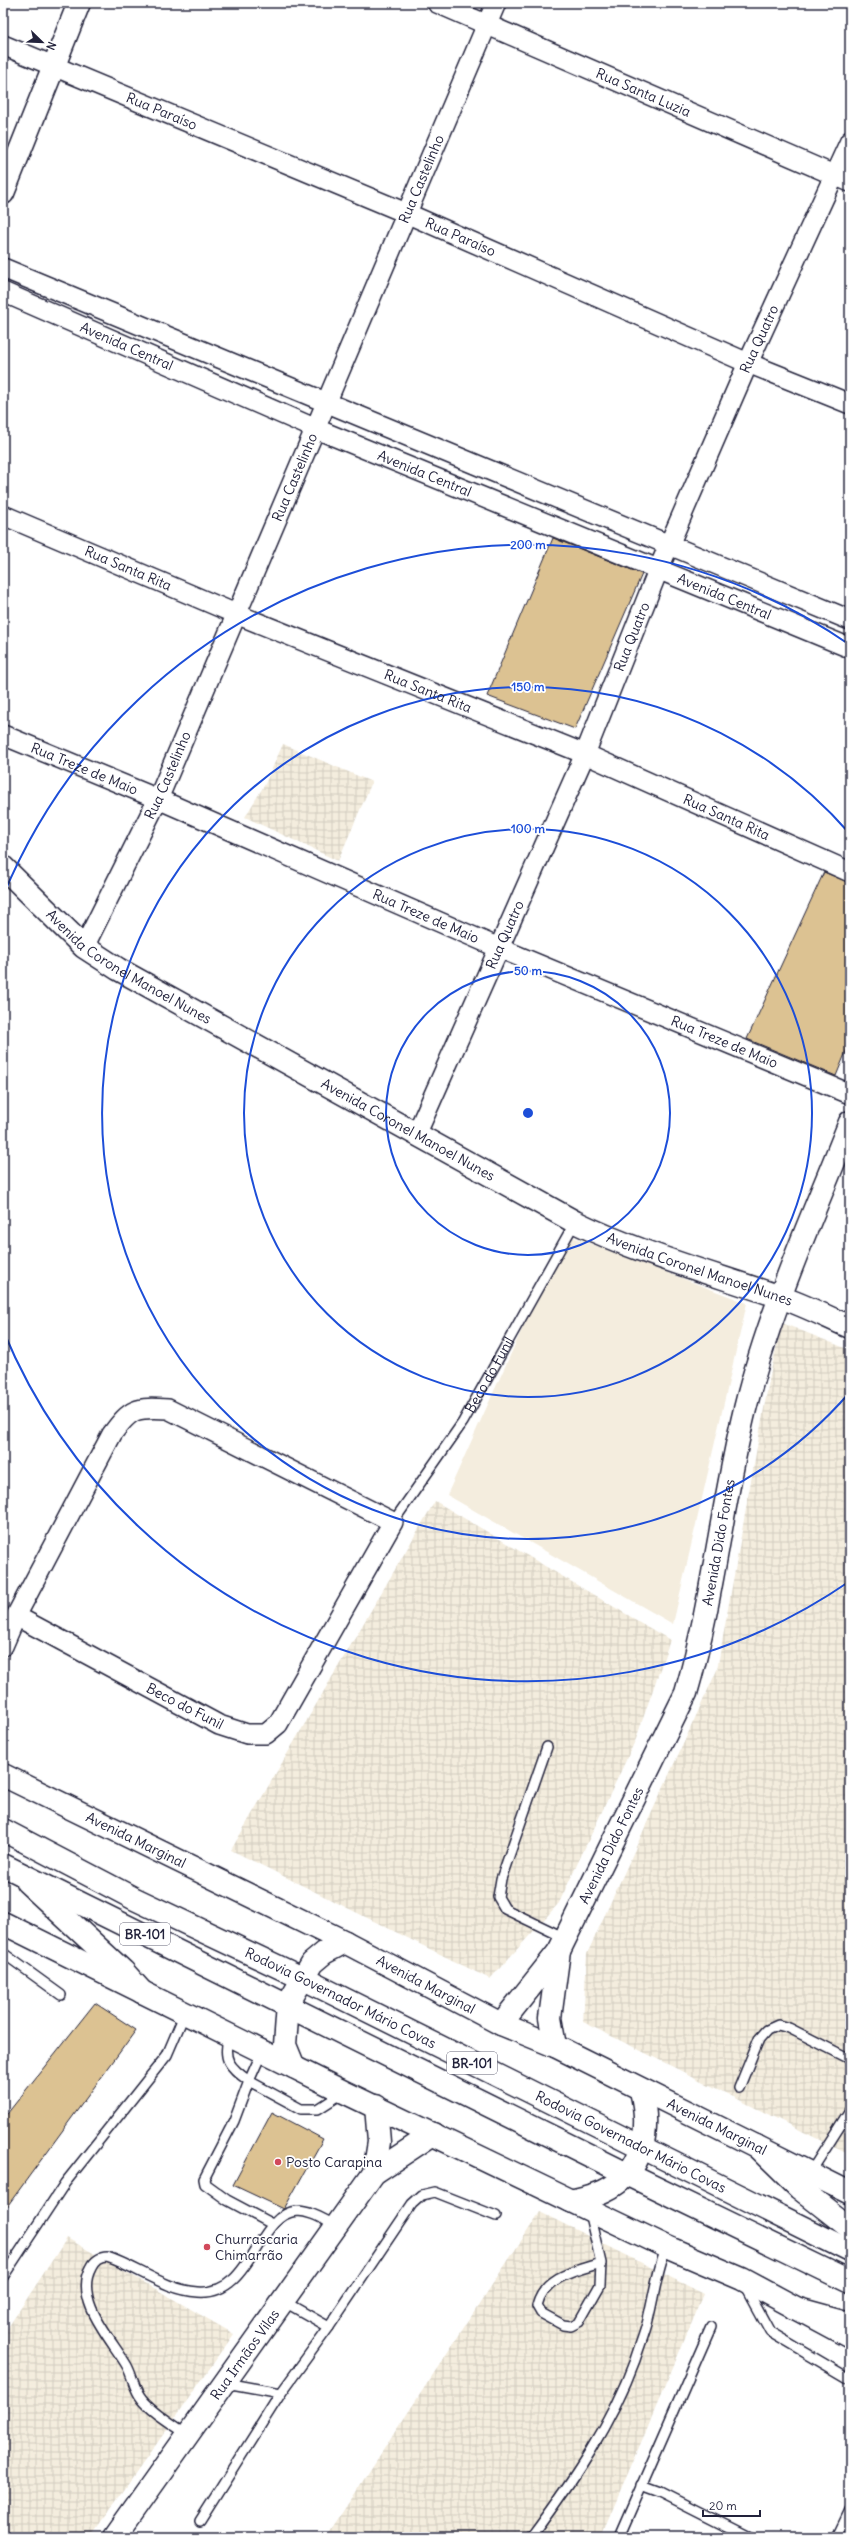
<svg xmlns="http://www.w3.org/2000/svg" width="853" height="2540" font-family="Delius,sans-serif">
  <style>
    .built { fill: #f4edde }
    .industrial { fill: url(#industrial-grid) }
    .building { fill: #dcc292; stroke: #22223b }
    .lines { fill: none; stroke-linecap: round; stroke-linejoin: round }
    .lane-casing { stroke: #22223b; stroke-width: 12 }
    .street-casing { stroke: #22223b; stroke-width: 22 }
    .secondary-casing { stroke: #22223b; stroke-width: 25 }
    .primary-casing { stroke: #22223b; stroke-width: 25 }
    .lane { stroke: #fff; stroke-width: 9 }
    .street { stroke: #fff; stroke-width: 19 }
    .secondary { stroke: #fff; stroke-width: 22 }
    .primary { stroke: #fff; stroke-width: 22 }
    .ring { fill: none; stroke: #1d4ed8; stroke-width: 2 }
    .poi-dot { fill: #d1495b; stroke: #fff; stroke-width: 1.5 }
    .labels { text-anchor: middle; stroke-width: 3.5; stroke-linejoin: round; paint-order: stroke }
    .shield { fill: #fff; stroke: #646476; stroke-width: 1 }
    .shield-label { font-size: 13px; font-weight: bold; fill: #22223b }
    .street-label { font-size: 14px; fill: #22223b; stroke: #fff }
    .poi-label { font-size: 14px; fill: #22223b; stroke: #fff; text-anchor: start }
    .centre { fill: #1d4ed8; stroke: #fff; stroke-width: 2 }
    .ring-label { font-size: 12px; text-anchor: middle; font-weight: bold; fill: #1d4ed8; stroke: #fff; stroke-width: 3.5; stroke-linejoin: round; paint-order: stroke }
  </style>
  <defs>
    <pattern id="industrial-grid" width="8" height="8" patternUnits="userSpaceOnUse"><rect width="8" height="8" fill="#f4edde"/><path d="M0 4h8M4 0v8" fill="none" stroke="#d1cbbf"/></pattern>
  </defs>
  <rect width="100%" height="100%" fill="#fff"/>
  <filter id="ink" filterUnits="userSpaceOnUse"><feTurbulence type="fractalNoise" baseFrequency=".025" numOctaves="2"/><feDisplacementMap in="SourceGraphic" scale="8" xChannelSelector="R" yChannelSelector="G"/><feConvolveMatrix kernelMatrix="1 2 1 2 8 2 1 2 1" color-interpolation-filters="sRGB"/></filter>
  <g filter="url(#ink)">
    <!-- built -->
    <path class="built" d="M565 1234 747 1303 673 1624 447 1495Z"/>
    <!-- industrial -->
    <path class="industrial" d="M283 744 372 782 338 861 245 817 265 784Z
      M782 1323 850 1350V2155L583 2022 587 1954 717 1670 770 1375Z
      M435 1501 670 1640 636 1739 559 1903 490 1979 231 1850Z
      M540 2212 704 2294 601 2537H326Z
      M67 2238 234 2334 91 2537H3V2335Z"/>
    <!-- building -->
    <path class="building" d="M553 538 642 574 575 729 487 696Z
      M824 872 850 883V1042L836 1076 747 1039Z
      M95 2003 136 2030 3 2212V2119Z
      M272 2112 323 2139 284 2209 233 2185Z"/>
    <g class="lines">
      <!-- lane casing -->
      <g class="lane-casing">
        <g id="lane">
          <path id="s1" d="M393 1522 463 1422 575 1222"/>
          <path d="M547 1747 501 1879 498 1897 505 1909 565 1938"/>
          <path d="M3 1953 61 1995"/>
          <path d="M229 2035C222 2059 229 2067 249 2081L234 2121 204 2179 205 2184 227 2200 272 2224"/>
          <path d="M262 2052 249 2081 301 2109H318L343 2093"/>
          <path d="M739 2088 759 2039 767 2030 778 2025 789 2028 850 2059"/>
          <path d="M810 2173 850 2110"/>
          <path d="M589 2212 601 2263 600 2285 579 2322 571 2326 563 2325 541 2313 537 2306C545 2276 575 2271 601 2263"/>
          <path d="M3 2277 65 2183 167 2055 185 2013"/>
          <path d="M745 2286 770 2332 850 2379"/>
          <path d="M283 2301 329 2327"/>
          <path d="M226 2383 281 2393 329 2327 412 2204 422 2195 435 2192 496 2216"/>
          <path d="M188 2435C173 2424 153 2413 142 2399 134 2390 133 2377 127 2366 113 2341 73 2300 91 2268 94 2261 100 2257 107 2257 138 2267 165 2290 198 2292 253 2296 256 2214 297 2211 311 2211 324 2220 337 2226"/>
          <path d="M641 2485 660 2492 749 2537"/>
          <path d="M200 2521 281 2393"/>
          <path d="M531 2537C572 2482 611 2425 635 2360 639 2347 645 2333 648 2320 654 2296 657 2269 667 2247"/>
          <path d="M619 2537 711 2327"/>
          <path d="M837 2537 850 2510"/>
        </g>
      </g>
      <!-- street casing -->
      <g class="street-casing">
        <g id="street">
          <path id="s2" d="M437 3 850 182"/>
          <path id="s3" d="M3 45 406 213 748 363 850 404"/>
          <path d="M3 268 850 620"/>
          <path id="s4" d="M3 292 314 428 850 648"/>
          <path id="s5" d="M3 515 236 614 585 754 850 872"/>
          <path id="s6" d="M3 735 158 799 499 948 850 1094"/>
          <path id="s7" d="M84 947 158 799 496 3"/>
          <path id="s8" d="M416 1135 585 754 659 568 748 363 850 141"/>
          <path d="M3 1646 16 1616 112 1434C131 1408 136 1407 168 1409L393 1522 278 1724 266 1734H247L219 1725 16 1616"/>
        </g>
      </g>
      <!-- secondary casing -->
      <g class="secondary-casing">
        <g id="secondary">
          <path d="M3 193 79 3"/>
          <path id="s9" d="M3 867 84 947 118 969 575 1222C641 1254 711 1273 780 1297 804 1305 827 1317 850 1327"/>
          <path id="s10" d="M3 1775 345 1942 501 2024 555 2046 850 2193"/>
          <path d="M3 1923 344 2092 667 2247 742 2279 850 2337"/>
          <path id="s11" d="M501 2024 559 1951 686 1693C713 1600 722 1503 745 1409 769 1311 813 1216 850 1122"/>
          <path d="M555 2046 550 2018 559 1951"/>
          <path d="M374 2173 379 2142 376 2106"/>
          <path id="s12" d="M115 2537 374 2173 433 2134"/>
        </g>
      </g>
      <!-- primary casing -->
      <g class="primary-casing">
        <g id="primary">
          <path id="s13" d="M3 1830 135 1899 302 1978 850 2251"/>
          <path d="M3 1865 627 2174 850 2282"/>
          <path d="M27 1882 123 1971 142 1992"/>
          <path d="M294 2067 285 2045 288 2004 312 1963 324 1953 345 1942"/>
          <path d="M756 2146 799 2188 850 2228"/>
          <path d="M571 2201C582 2198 594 2196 604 2191 644 2172 651 2130 641 2091"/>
          <path d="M795 2308 850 2323"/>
        </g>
      </g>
      <!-- lane -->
      <use href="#lane" class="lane"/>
      <!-- street -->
      <use href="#street" class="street"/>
      <!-- secondary -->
      <use href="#secondary" class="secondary"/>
      <!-- primary -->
      <use href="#primary" class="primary"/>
    </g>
  </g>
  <!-- distance rings -->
  <g class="ring">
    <circle cx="528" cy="1113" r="142"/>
    <circle cx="528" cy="1113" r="284"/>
    <path d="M850 1392A426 426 0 1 1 850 834"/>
    <path d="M850 1581A568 568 0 0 1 3 1330M3 896A568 568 0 0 1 850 645"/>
  </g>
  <!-- markers -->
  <g class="poi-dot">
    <circle cx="278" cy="2162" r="4"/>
    <circle cx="207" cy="2247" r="4"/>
  </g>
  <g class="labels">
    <!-- shield labels -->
    <g class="shield">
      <rect x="120" y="1923" width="50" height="22" rx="3"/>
      <rect x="447" y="2052" width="50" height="22" rx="3"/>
    </g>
    <g class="shield-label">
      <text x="145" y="1939">BR-101</text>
      <text x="472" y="2068">BR-101</text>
    </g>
    <!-- street labels -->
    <g class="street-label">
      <text dy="5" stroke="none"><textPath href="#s2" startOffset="225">Rua Santa Luzia</textPath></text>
      <text dy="5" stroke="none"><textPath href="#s3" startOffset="172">Rua Paraíso</textPath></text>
      <text dy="5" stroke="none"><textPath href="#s7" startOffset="839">Rua Castelinho</textPath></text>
      <text dy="5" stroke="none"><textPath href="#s3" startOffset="496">Rua Paraíso</textPath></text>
      <text dy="5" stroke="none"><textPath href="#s8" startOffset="867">Rua Quatro</textPath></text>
      <text dy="5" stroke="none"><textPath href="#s4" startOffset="135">Avenida Central</textPath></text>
      <text dy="5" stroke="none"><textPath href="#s4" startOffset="459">Avenida Central</textPath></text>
      <text dy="5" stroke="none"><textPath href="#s7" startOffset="515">Rua Castelinho</textPath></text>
      <text dy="5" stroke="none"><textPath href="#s5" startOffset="136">Rua Santa Rita</textPath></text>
      <text dy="5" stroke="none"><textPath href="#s4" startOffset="783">Avenida Central</textPath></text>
      <text dy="5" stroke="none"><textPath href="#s8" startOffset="543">Rua Quatro</textPath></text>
      <text dy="5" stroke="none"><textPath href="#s5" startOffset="460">Rua Santa Rita</textPath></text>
      <text dy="5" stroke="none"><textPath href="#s6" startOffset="88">Rua Treze de Maio</textPath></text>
      <text dy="5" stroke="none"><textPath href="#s7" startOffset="191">Rua Castelinho</textPath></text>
      <text dy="5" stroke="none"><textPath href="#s5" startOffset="784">Rua Santa Rita</textPath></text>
      <text dy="5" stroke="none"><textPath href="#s6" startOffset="460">Rua Treze de Maio</textPath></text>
      <text dy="5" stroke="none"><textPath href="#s8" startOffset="219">Rua Quatro</textPath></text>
      <text dy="5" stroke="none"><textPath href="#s9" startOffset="162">Avenida Coronel Manoel Nunes</textPath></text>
      <text dy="5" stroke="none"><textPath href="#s6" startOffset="784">Rua Treze de Maio</textPath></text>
      <text dy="5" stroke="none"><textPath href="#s9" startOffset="486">Avenida Coronel Manoel Nunes</textPath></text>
      <text dy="5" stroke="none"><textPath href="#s9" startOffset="810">Avenida Coronel Manoel Nunes</textPath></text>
      <text dy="5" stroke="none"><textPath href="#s1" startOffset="176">Beco do Funil</textPath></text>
      <text dy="5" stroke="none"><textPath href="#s11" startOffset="535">Avenida Dido Fontes</textPath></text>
      <text transform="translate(185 1706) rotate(27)" y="5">Beco do Funil</text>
      <text dy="5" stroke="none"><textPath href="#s10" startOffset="148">Avenida Marginal</textPath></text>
      <text dy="5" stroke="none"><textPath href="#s11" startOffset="211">Avenida Dido Fontes</textPath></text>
      <text dy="5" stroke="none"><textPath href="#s10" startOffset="472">Avenida Marginal</textPath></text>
      <text dy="5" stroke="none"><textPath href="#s13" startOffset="377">Rodovia Governador Mário Covas</textPath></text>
      <text dy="5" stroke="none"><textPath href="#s10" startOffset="796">Avenida Marginal</textPath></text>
      <text dy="5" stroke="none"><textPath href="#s13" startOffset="701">Rodovia Governador Mário Covas</textPath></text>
      <text dy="5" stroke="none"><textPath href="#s12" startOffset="224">Rua Irmãos Vilas</textPath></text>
    </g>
    <!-- poi labels -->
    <g class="poi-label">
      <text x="286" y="2167">Posto Carapina</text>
      <text x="215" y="2244">Churrascaria<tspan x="215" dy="16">Chimarrão</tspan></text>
    </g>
  </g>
  <circle cx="528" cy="1113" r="6" class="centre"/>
  <g class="ring-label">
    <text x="528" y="549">200 m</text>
    <text x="528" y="691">150 m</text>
    <text x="528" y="833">100 m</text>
    <text x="528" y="975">50 m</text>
  </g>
  <!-- margin -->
  <rect width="853" height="2540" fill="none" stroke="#fff" stroke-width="16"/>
  <rect x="8" y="8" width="837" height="2524" fill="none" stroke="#22223b" stroke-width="1.5" filter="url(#ink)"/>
  <!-- north arrow -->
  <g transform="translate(42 42) rotate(113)" stroke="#ffffff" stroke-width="3" paint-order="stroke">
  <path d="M0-3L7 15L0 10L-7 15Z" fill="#22223b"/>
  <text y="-6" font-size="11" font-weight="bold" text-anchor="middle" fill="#22223b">N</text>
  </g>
  <!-- scale -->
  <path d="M703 2510v6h57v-6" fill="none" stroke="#22223b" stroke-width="2"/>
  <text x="709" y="2510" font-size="12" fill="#22223b" stroke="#ffffff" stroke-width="3" paint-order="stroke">20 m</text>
</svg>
